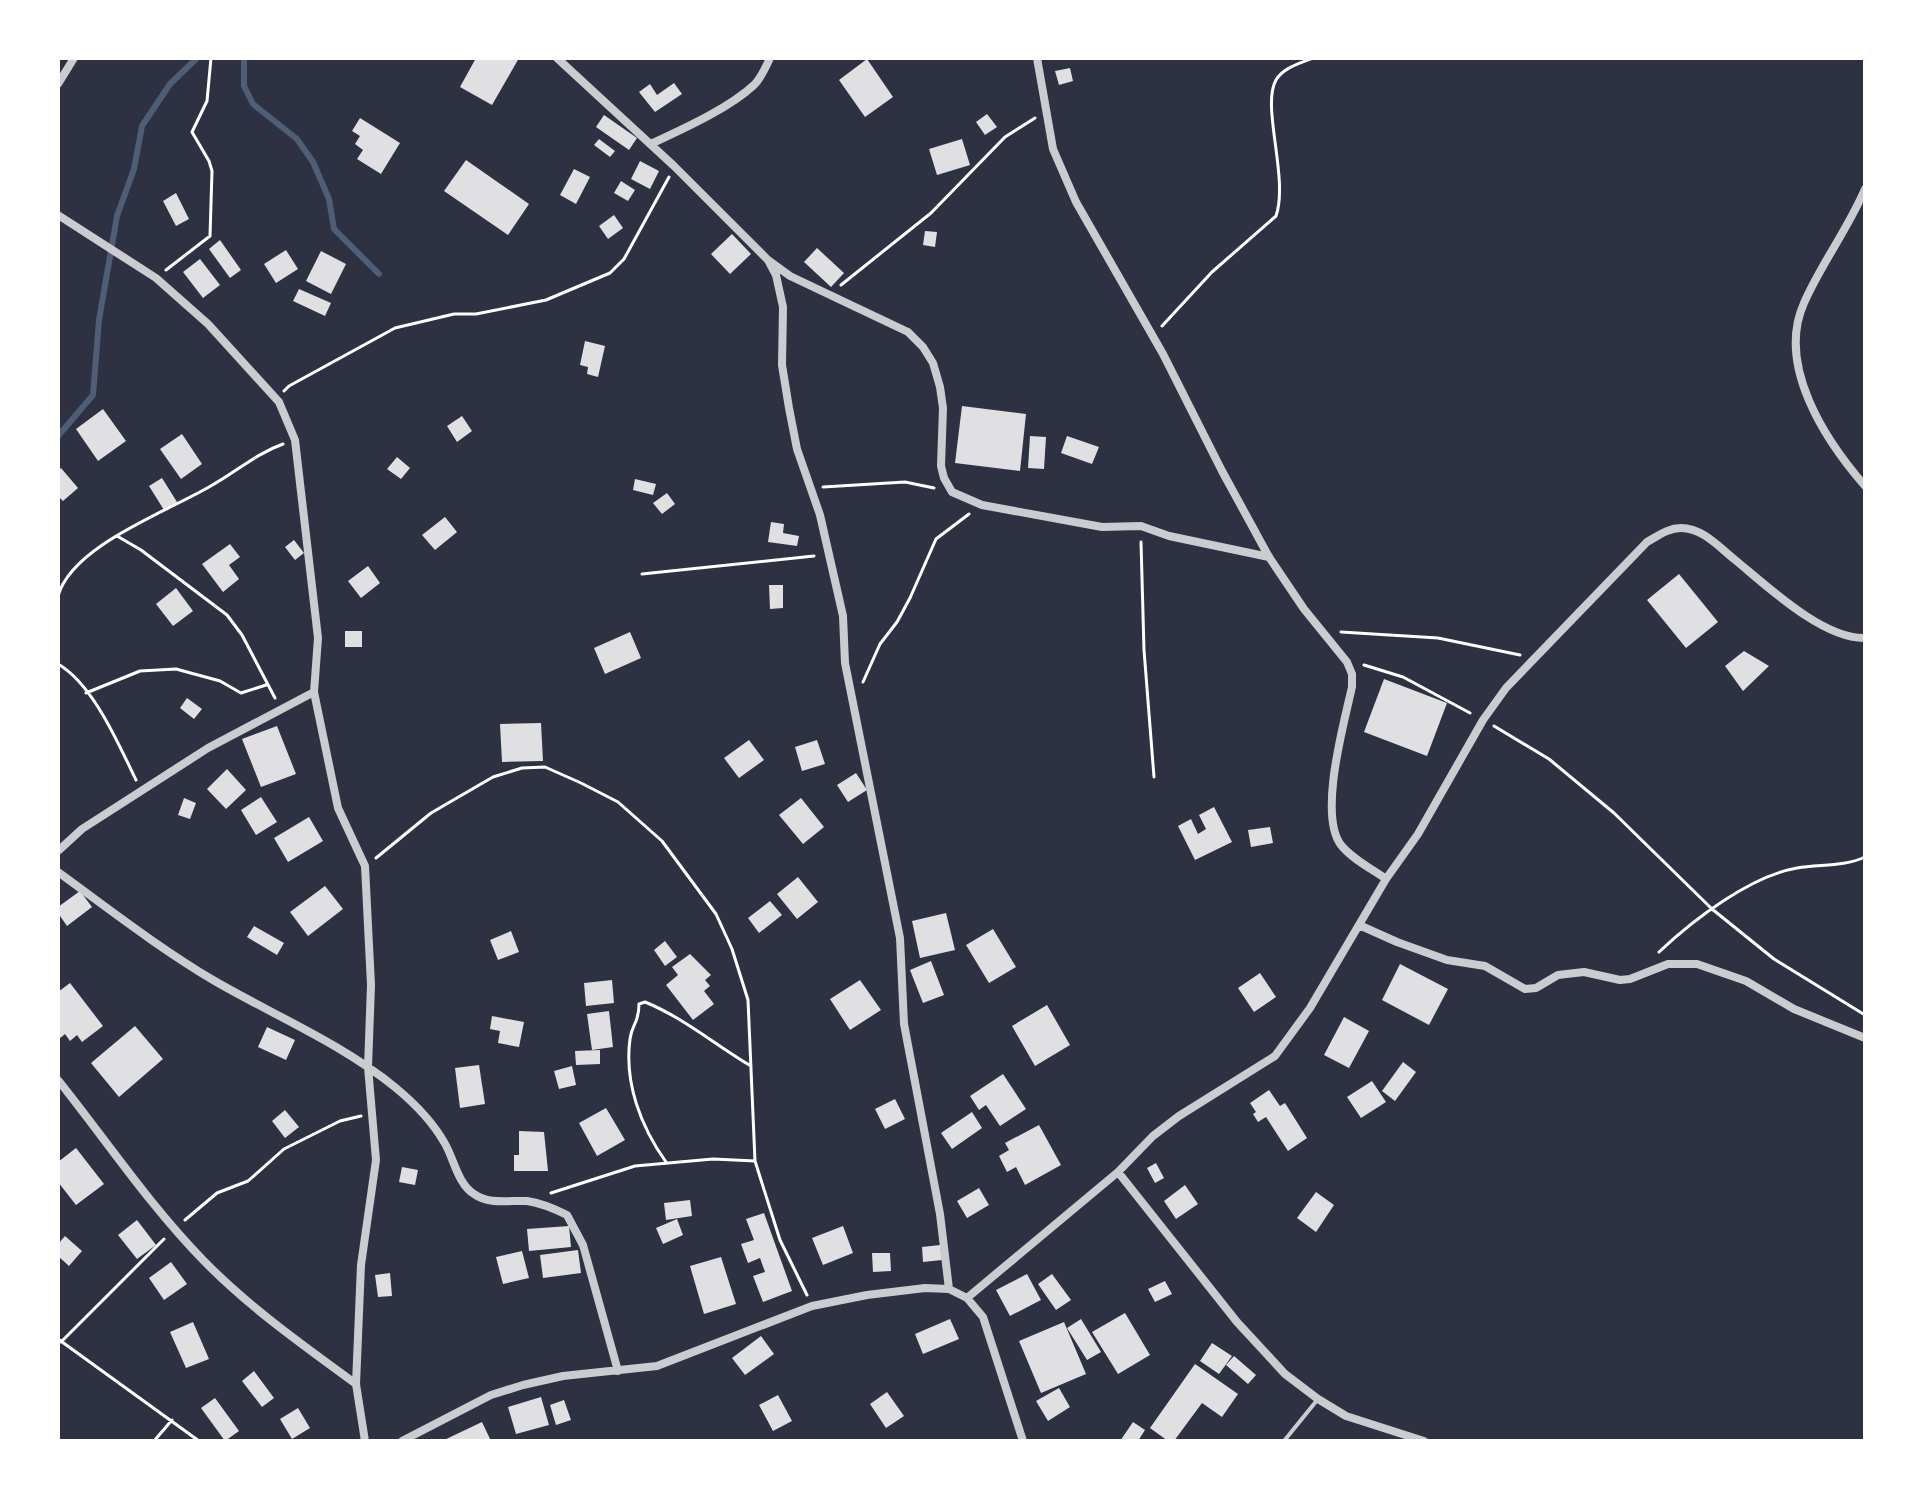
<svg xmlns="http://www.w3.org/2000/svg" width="1923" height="1499" font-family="'PT Sans Narrow',sans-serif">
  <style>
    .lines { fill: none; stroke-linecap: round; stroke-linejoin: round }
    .stream { stroke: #4f5d75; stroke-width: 6 }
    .building { fill: #e0e0e3 }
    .path { stroke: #fff; stroke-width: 3 }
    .service { stroke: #caccd0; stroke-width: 4 }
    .minor { stroke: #caccd0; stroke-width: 8 }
  </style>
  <rect width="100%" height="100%" fill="#2d3142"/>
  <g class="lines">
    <!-- stream -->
    <path class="stream" d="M244 58V86L253 104 297 139 313 162 329 199 334 229 379 274
      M58 436 93 395 99 320 117 216 134 169 142 126 170 84 197 58"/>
  </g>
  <!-- building -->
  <path class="building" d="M476 58H519L492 105 460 87Z
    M867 59 893 97 865 117 839 80Z
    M1070 68 1073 81 1059 85 1055 71Z
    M674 83 682 94 655 112 639 92 650 84 657 95Z
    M987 114 997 127 985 135 976 122Z
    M604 115 637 138 629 150 596 127Z
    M360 118 400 143 381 174 357 159 363 150 355 144 360 136 352 131Z
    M599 139 615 151 610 157 594 145Z
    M962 139 970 165 937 175 929 149Z
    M466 160 529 204 508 235 444 191Z
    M640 161 659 171 650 189 631 179Z
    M574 169 590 177 576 204 560 195Z
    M621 181 635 190 628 201 614 193Z
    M176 193 189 219 176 226 163 201Z
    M614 215 623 228 608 239 599 226Z
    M925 231 937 232 935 247 923 245Z
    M732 234 751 254 730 274 711 254Z
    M220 240 241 270 230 278 209 249Z
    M817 248 844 273 831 287 804 262Z
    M286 250 298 269 276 283 264 264Z
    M321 251 346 264 331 294 306 281Z
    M200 259 220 285 203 298 183 272Z
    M299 289 331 303 325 316 293 301Z
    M585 341 605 346 598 377 587 374 588 367 580 365Z
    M962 406 1026 414 1020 471 955 463Z
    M103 409 126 441 98 461 76 429Z
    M462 416 472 431 457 442 447 426Z
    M182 434 202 464 181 479 160 449Z
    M1030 436 1046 437 1044 469 1028 468Z
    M1067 436 1099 447 1092 464 1061 453Z
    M397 457 410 468 401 479 387 469Z
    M61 468 78 488 63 501 58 496V470Z
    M162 478 177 502 164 510 149 486Z
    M635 479 656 484 653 495 633 490Z
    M667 493 675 504 662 514 653 503Z
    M445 517 457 532 435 550 422 535Z
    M771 522 784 524 783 533 799 536 797 546 768 542Z
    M294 540 304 553 295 560 285 547Z
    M230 544 240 557 229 565 239 579 223 592 202 564Z
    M368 566 380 583 361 598 348 581Z
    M1679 574 1718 622 1686 648 1647 600Z
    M769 585H783V608L770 609Z
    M176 588 193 611 173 626 156 604Z
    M345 631H362V647H345Z
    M630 632 641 658 605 674 594 648Z
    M1744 651 1769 666 1743 691 1725 666Z
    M1384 679 1447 703 1427 756 1364 732Z
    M187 698 202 709 194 719 180 708Z
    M541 723 543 761 502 762 500 724Z
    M277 726 296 774 261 787 242 739Z
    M749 740 764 760 739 778 724 758Z
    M817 740 825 764 802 771 795 747Z
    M227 769 246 790 226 809 207 789Z
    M856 773 867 790 848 802 837 785Z
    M261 797 277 822 256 835 241 810Z
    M184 798 196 803 190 819 178 815Z
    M801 798 824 827 803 844 779 815Z
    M1214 807 1232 842 1195 860 1178 826 1191 819 1198 834 1206 829 1199 815Z
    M309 817 323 841 288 862 274 838Z
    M1270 827 1273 843 1251 847 1248 830Z
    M798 877 818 902 797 919 777 894Z
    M325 886 343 909 308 936 290 912Z
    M80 891 92 907 67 926 58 913V907Z
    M770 901 782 915 759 933 748 918Z
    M946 913 955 950 920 958 912 921Z
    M254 926 284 943 277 955 247 937Z
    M993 929 1016 967 989 983 966 945Z
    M511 931 519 952 498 960 490 940Z
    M665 941 677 957 665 966 654 950Z
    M690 954 711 975 705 980 710 986 704 991 714 1004 693 1020 666 985 678 975 672 967Z
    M931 961 944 995 923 1003 910 970Z
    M1400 964 1448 989 1429 1025 1382 1000Z
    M1260 973 1276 997 1254 1012 1238 988Z
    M612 980 614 1003 586 1006 584 983Z
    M860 980 881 1010 850 1030 830 999Z
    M70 983 103 1026 82 1042 77 1035 70 1041 65 1034 58 1040V992Z
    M1047 1005 1070 1045 1035 1066 1012 1026Z
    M609 1011 613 1047 592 1050 587 1014Z
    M492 1016 524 1022 519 1047 498 1043 500 1031 490 1029Z
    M1344 1017 1369 1031 1349 1068 1324 1055Z
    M135 1026 163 1059 119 1097 91 1063Z
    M267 1027 295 1040 286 1060 258 1047Z
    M600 1050V1064L576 1065 575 1051Z
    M1403 1062 1416 1072 1395 1101 1382 1091Z
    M479 1065 485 1104 460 1108 455 1068Z
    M572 1066 576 1085 559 1089 554 1071Z
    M1003 1074 1026 1109 1000 1126 986 1105 979 1110 970 1096Z
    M1372 1081 1386 1102 1361 1118 1347 1097Z
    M1269 1090 1280 1106 1285 1103 1307 1138 1288 1151 1266 1117 1258 1122 1253 1114 1256 1112 1250 1103Z
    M895 1099 905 1119 885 1129 875 1109Z
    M606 1108 625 1140 597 1156 579 1123Z
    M285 1110 299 1127 285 1138 272 1121Z
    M972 1112 982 1128 952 1149 941 1133Z
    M1039 1125 1061 1165 1025 1185 1016 1167 1007 1172 999 1156 1009 1150 1005 1143Z
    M519 1131 544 1132 548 1171H514V1155H519Z
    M76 1148 104 1184 76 1205 58 1182V1162Z
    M1156 1163 1164 1178 1155 1183 1147 1168Z
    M402 1167 418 1170 415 1185 399 1182Z
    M1185 1185 1198 1204 1176 1219 1164 1201Z
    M979 1188 989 1205 967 1218 957 1201Z
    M1316 1192 1334 1205 1316 1232 1297 1218Z
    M690 1200 692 1216 666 1220 664 1203Z
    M764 1213 792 1291 763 1302 753 1276 765 1272 760 1258 748 1263 741 1244 754 1240 746 1219Z
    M677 1219 683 1235 663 1244 656 1228Z
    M137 1220 156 1245 137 1259 118 1235Z
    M569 1226 571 1247 529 1251 527 1229Z
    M843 1226 853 1253 823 1265 812 1238Z
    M65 1236 82 1251 69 1266 58 1256V1244Z
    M940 1245 942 1260 923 1262 922 1247Z
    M578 1250 581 1273 543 1278 540 1255Z
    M522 1251 529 1278 503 1284 496 1257Z
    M872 1253H890L891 1271 873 1272Z
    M721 1257 736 1304 704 1314 690 1266Z
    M171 1262 187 1284 164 1300 149 1278Z
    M390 1273 392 1296 378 1297 375 1275Z
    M1027 1274 1041 1300 1010 1316 996 1290Z
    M1052 1274 1071 1300 1056 1310 1038 1284Z
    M1165 1281 1172 1294 1155 1302 1148 1289Z
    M1125 1313 1150 1355 1118 1374 1092 1332Z
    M950 1319 959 1339 923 1354 915 1334Z
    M1081 1319 1101 1352 1087 1360 1067 1328Z
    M193 1322 209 1359 186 1368 170 1332Z
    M1064 1322 1086 1374 1041 1393 1019 1341Z
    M761 1336 774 1354 745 1375 732 1358Z
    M1212 1343 1232 1356 1219 1374 1200 1361Z
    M1234 1356 1256 1375 1248 1384 1226 1365Z
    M1195 1364 1238 1394 1222 1417 1202 1403 1174 1441H1168L1150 1428Z
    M254 1371 274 1398 262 1407 242 1381Z
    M1059 1388 1070 1407 1048 1421 1036 1401Z
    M887 1392 904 1416 886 1428 870 1404Z
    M778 1395 792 1421 773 1431 759 1405Z
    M541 1397 549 1425 516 1434 508 1407Z
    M215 1398 239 1431 225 1441 201 1408Z
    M564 1400 571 1420 556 1425 550 1405Z
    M298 1408 310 1428 292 1439 280 1419Z
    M482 1422 491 1441H442Z
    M1133 1422 1145 1430 1138 1441H1120Z"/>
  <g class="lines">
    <!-- path -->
    <path class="path" d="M166 270 210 236 212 171 209 161 192 132 207 101 211 58
      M841 285 931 213 1005 137 1035 118
      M1162 326 1212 272 1276 216C1289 178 1261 106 1276 80 1283 68 1300 63 1313 58
      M284 391 289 386 395 328 454 314H476L546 300 610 273 624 259 669 177
      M823 487 905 482 934 488
      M117 536 141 550 227 615 242 635 275 698
      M1141 542 1144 650 1154 777
      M642 574 814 556
      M58 596C72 546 166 512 209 487 235 473 255 454 283 444
      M1341 632 1438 638 1520 655
      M58 664C93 684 119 745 136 780
      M1364 665 1403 677 1470 713
      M863 682 880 644 897 622 910 598 936 539 969 514
      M86 693 140 671 176 669 220 681 241 693 266 685
      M1494 726 1549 759 1614 813 1712 909 1774 959 1865 1015
      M376 858 431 813 493 777 522 768 545 767 581 783 618 802 662 841 716 914 732 949 748 1000 755 1161 780 1240 807 1295
      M1659 952C1693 920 1750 876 1797 868 1820 864 1844 867 1865 857
      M666 1162C641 1127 624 1083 630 1039 632 1023 639 1024 639 1004L645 1002C684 1018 714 1044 751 1066
      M551 1193 635 1166 713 1159 755 1161
      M185 1220 217 1193 248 1181 284 1149 340 1121 361 1116
      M58 1339 199 1441
      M61 1342 164 1239
      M154 1441 172 1420"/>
    <!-- service -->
    <path class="service" d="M1284 1441 1318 1399"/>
    <!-- minor -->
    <path class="minor" d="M557 58 674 166 768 260 790 276 908 332 923 347 933 363 940 387 943 408 941 466 944 478 952 492 982 505 1102 527 1141 526 1169 536 1269 557
      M1037 58 1053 149 1076 202 1163 354 1222 471 1269 557 1304 609 1347 662 1352 674V687C1344 723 1318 815 1341 845 1352 859 1372 869 1386 879
      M58 84 74 58
      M651 144C683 129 728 109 754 85 761 78 766 67 770 58
      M1865 189C1848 229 1821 264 1804 303 1776 365 1825 440 1865 486
      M58 215 156 278 208 324 279 402 295 440 318 638 314 692 338 808 365 866 371 985 368 1067 376 1160 361 1265 356 1384 365 1441
      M768 260 776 275 783 307 782 365 789 408 797 449 820 515 843 616 845 663 900 938 904 1024 940 1214 949 1289
      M58 851 82 829 208 748 314 692
      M58 872C109 909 159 948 213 980 273 1015 341 1043 396 1088 414 1103 432 1121 444 1142 454 1158 457 1183 474 1194 489 1205 510 1200 527 1201 541 1203 555 1209 567 1215L583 1245 618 1371
      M1359 925 1397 942 1447 960 1485 966 1525 989 1536 988 1558 975 1584 972 1620 980 1630 979 1668 964H1697L1746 981 1794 1009 1865 1038
      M58 1080C106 1140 150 1206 204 1261 250 1308 304 1346 356 1384
      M1118 1172 1237 1322 1285 1374 1318 1399 1346 1416 1424 1441
      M967 1298 1118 1172 1153 1136 1179 1116 1275 1056 1310 1008 1386 879 1418 834 1483 720 1506 688 1647 542C1658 536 1668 528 1681 528 1702 528 1718 546 1734 559 1766 585 1822 639 1865 638
      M402 1441 491 1395 523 1385 563 1376 657 1366 812 1306 867 1295 925 1288 949 1289 967 1298 983 1317 1023 1441"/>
  </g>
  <!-- border -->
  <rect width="1923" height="1499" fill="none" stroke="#ffffff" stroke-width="120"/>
</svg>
